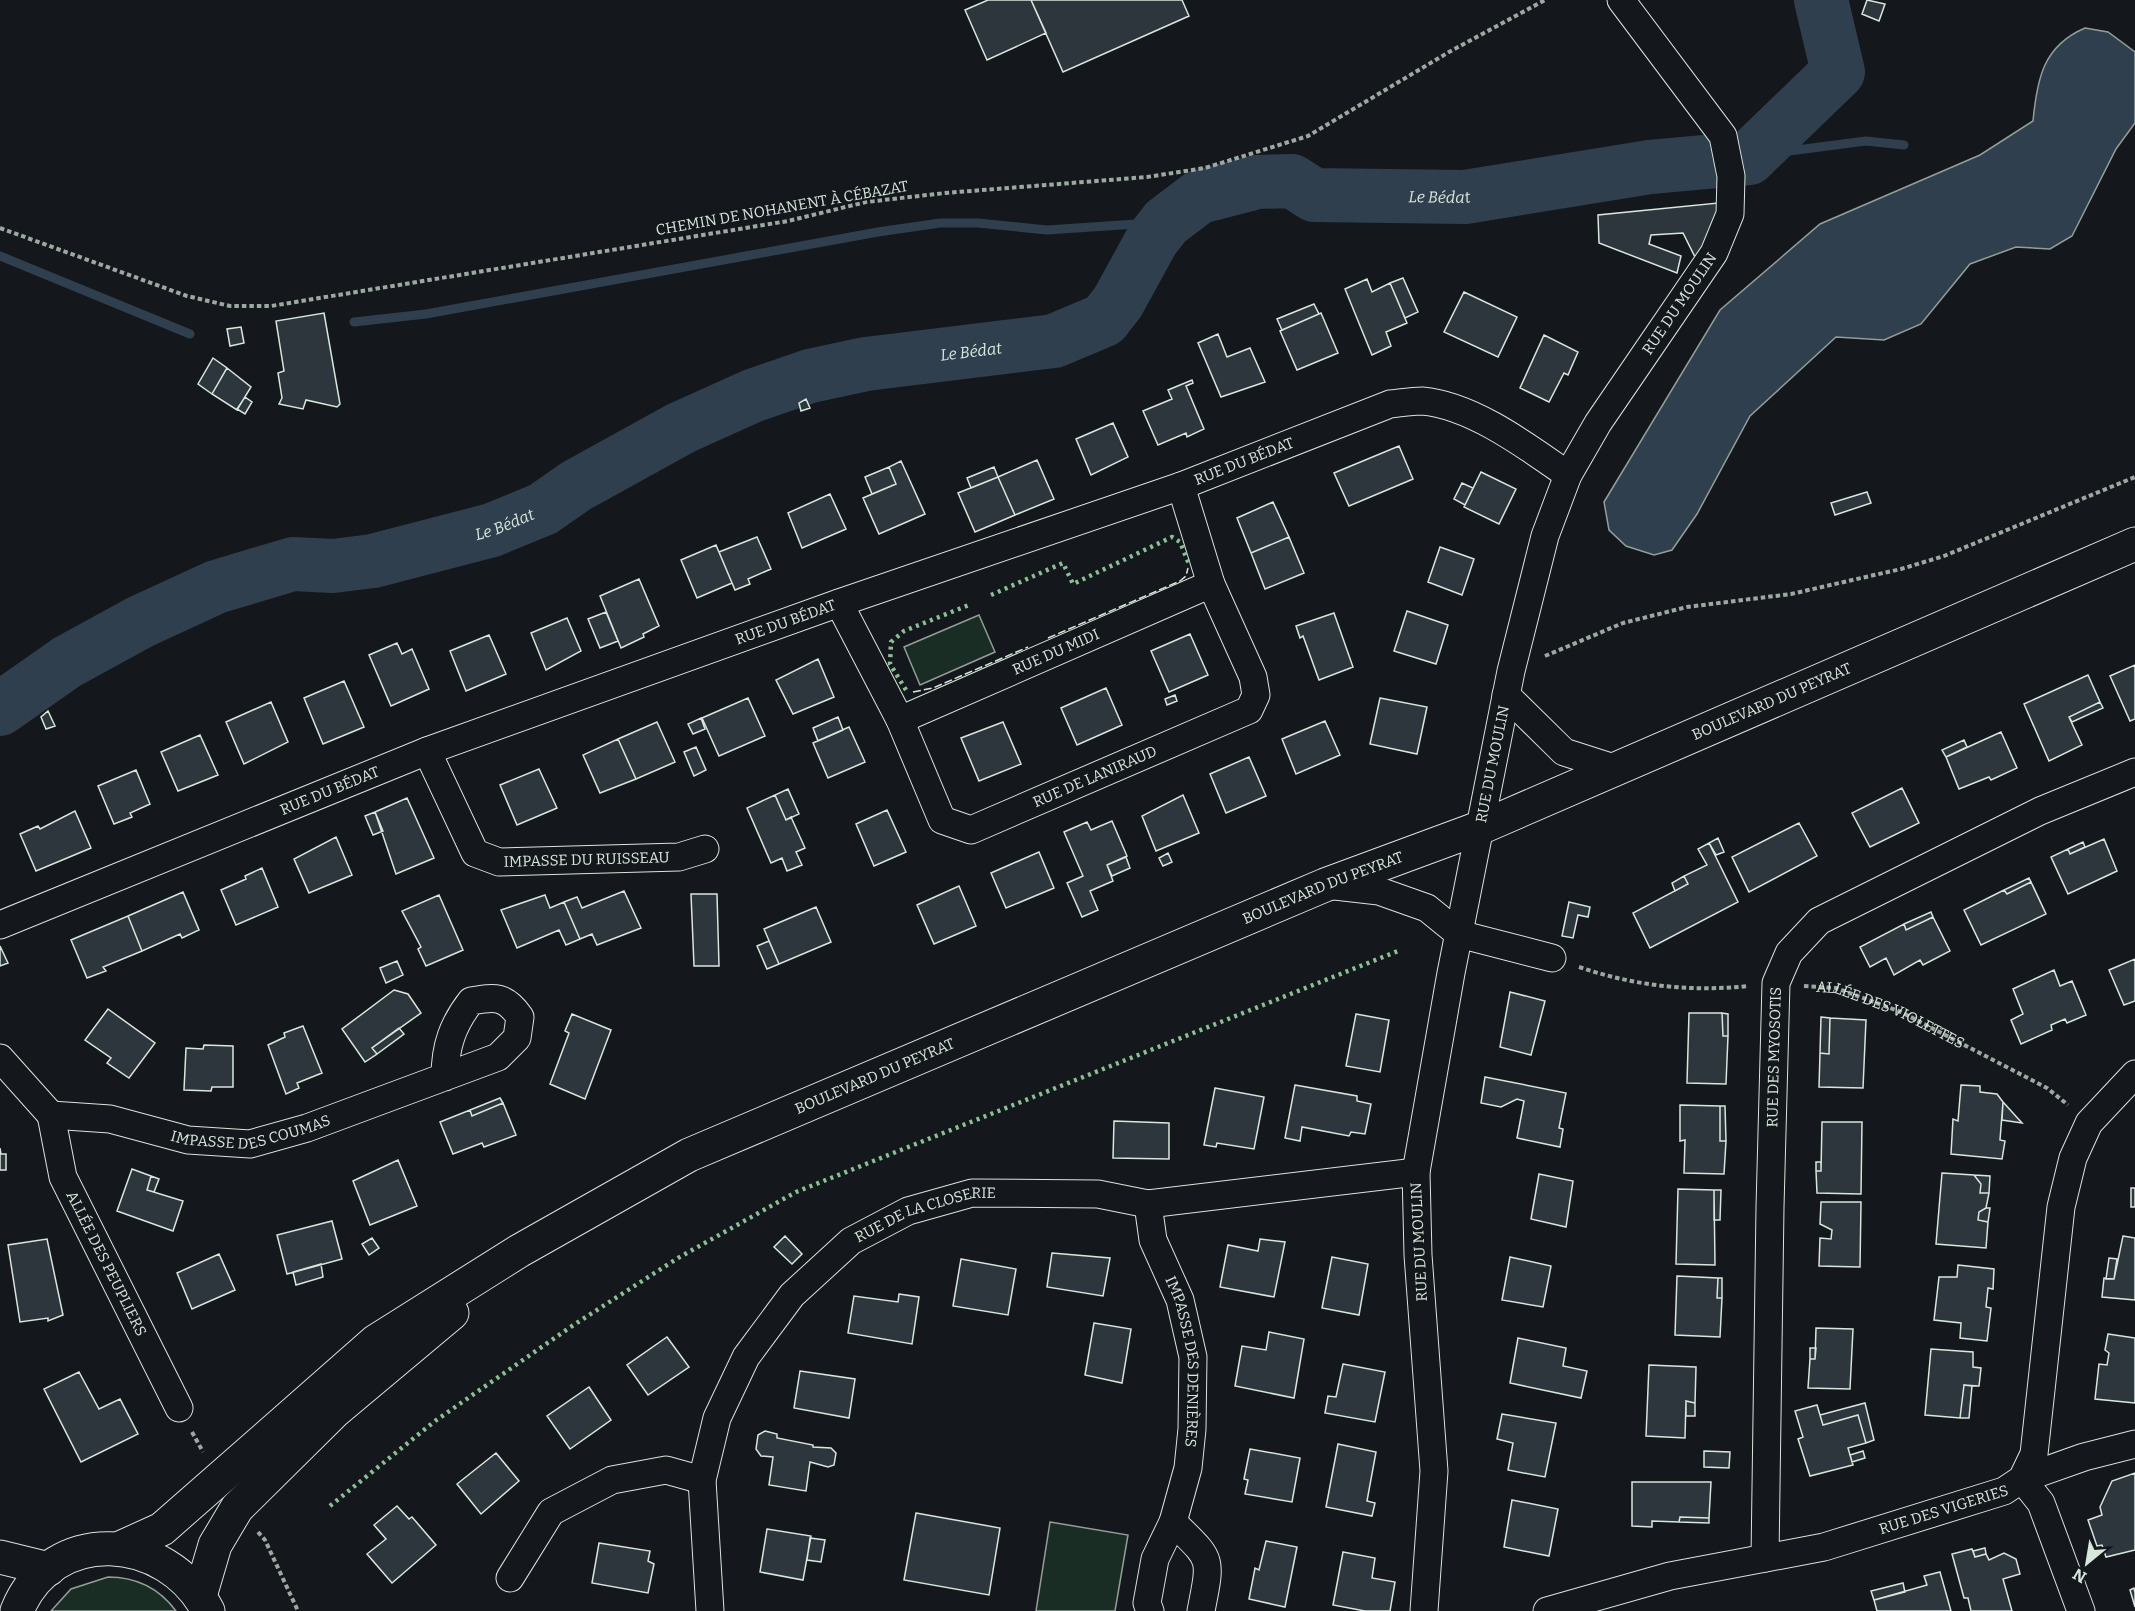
<svg xmlns="http://www.w3.org/2000/svg" width="2135" height="1611" font-family="Bitter,serif">
  <style>
    .green { fill: #1a2d24; stroke: #939e99; stroke-width: 1.5 }
    .water { fill: #2f3f4d; stroke: #939e99; stroke-width: 1.5 }
    .lines { fill: none; stroke-linecap: round; stroke-linejoin: round }
    .stream { stroke: #2f3f4d; stroke-width: 9 }
    .river { stroke: #2f3f4d; stroke-width: 54 }
    .building { fill: #2c363c; stroke: #d8e6dc; stroke-width: 1.5 }
    .street-casing { stroke: #d8e6dc; stroke-width: 29 }
    .secondary-casing { stroke: #d8e6dc; stroke-width: 35 }
    .path { stroke: #9da8a2; stroke-width: 4; stroke-dasharray: 4.5 3; stroke-linecap: butt }
    .street { stroke: #14181c; stroke-width: 27 }
    .secondary { stroke: #14181c; stroke-width: 33 }
    .hedge { stroke: #8ac095; stroke-width: 4.5; stroke-dasharray: 3 4.5; stroke-linecap: butt }
    .fence { stroke: #d8e6dc; stroke-width: 1.5; stroke-dasharray: 8 3; stroke-linecap: butt }
    .labels { text-anchor: middle; stroke-width: 4.5; stroke-linejoin: round; paint-order: stroke }
    .street-label { font-size: 15px; fill: #d8e6dc; stroke: #14181c }
    .water-label { font-size: 16px; font-style: italic; fill: #d8e6dc; stroke: #14181c }
  </style>
  <rect width="100%" height="100%" fill="#14181c"/>
  <!-- green -->
  <path class="green" d="M979 615 995 652 920 685 904 647Z
    M1050 1522 1128 1535 1115 1611H1036Z
    M108 1577C137 1577 159 1588 176 1611H51L71 1589Z"/>
  <!-- water -->
  <path class="water" d="M2085 28 2108 32 2135 52V123L2116 149 2072 236 2050 249 2016 247 1970 264 1921 324 1884 340 1836 337 1750 416 1697 514 1672 550 1654 555 1626 546 1609 530 1604 502 1720 310 1820 224 1980 155 2033 121C2037 79 2043 46 2085 28Z"/>
  <g class="lines">
    <!-- stream -->
    <path class="stream" d="M1758 149 1789 151 1866 141 1904 145
      M0 256 190 334
      M354 322 426 314 878 232 940 223H978L1047 230 1166 222"/>
    <!-- river -->
    <path class="river" id="s1" d="M0 709 67 662 140 622 216 587 293 564 333 566 373 561 492 530 543 509 576 486 681 428 752 396 810 376 866 364 1054 341 1104 320 1118 302 1152 240 1166 222 1199 197 1257 182 1292 181 1314 195 1465 197 1650 167 1749 158 1838 72 1821 0"/>
  </g>
  <!-- building -->
  <path class="building" d="M988 0H1031L1046 33 987 60 965 10Z
    M1031 0H1182L1189 16 1063 72Z
    M1867 0 1885 4 1879 21 1862 14Z
    M1718 203 1715 229 1697 261 1683 233 1651 235 1649 244 1681 256 1677 273 1599 243 1598 215Z
    M1403 278 1418 312 1405 318 1390 283Z
    M1367 279 1372 292 1390 283 1407 323 1386 332 1391 346 1372 355 1345 289Z
    M1464 292 1517 317 1498 357 1444 332Z
    M1314 304 1319 314 1282 330 1277 319Z
    M324 313 340 404 337 407 306 400 303 409 279 404 282 398 278 373 284 371 276 321Z
    M1321 313 1338 353 1297 370 1280 331Z
    M241 327 244 343 230 346 227 329Z
    M1218 334 1227 357 1250 348 1265 382 1221 397 1198 343Z
    M1544 335 1578 352 1568 375 1564 373 1549 402 1520 388Z
    M213 358 227 368 212 394 198 384Z
    M227 368 251 387 237 410 212 394Z
    M1192 380 1193 383 1186 386 1204 429 1187 437 1186 433 1158 445 1143 411 1172 399 1168 390Z
    M245 397 252 402 245 414 237 409Z
    M806 399 810 408 801 411 799 403Z
    M1113 423 1128 457 1091 475 1076 439Z
    M1399 446 1413 479 1349 506 1334 473Z
    M1037 460 1054 499 1015 515 998 477Z
    M901 461 925 514 879 534 863 498 896 484 889 467Z
    M889 467 896 484 872 494 865 477Z
    M994 467 998 477 971 488 967 478Z
    M1481 472 1516 489 1499 524 1464 507Z
    M998 477 1015 515 975 532 958 493Z
    M1462 483 1473 488 1465 505 1454 499Z
    M1867 492 1871 503 1835 515 1831 503Z
    M830 494 846 529 802 548 788 513Z
    M1273 502 1289 537 1251 553 1237 518Z
    M757 537 771 569 748 579 750 584 735 590 719 552Z
    M1289 537 1304 573 1265 589 1251 553Z
    M716 545 732 583 697 598 681 560Z
    M1440 547 1474 559 1462 595 1428 582Z
    M639 579 659 626 643 634 644 637 621 648 600 596Z
    M1407 611 1448 625 1436 664 1394 651Z
    M606 612 618 641 600 648 588 619Z
    M1334 613 1353 667 1319 680 1303 636 1300 638 1296 626Z
    M567 618 581 651 546 670 531 633Z
    M1190 634 1208 675 1169 692 1151 651Z
    M489 635 506 674 466 691 450 651Z
    M397 643 402 654 412 649 429 689 391 706 369 655Z
    M818 659 834 697 793 714 776 680Z
    M2135 665V719L2130 721 2110 676Z
    M2088 675 2100 702 2069 717 2082 745 2049 761 2024 704Z
    M344 681 364 727 323 744 304 698Z
    M1106 688 1122 725 1077 745 1061 708Z
    M1175 695 1177 701 1167 705 1165 699Z
    M748 698 765 736 719 756 702 718Z
    M1380 698 1427 707 1417 754 1370 744Z
    M271 702 288 742 244 764 226 722Z
    M2100 702 2103 708 2072 722 2069 717Z
    M48 711 55 726 46 729 41 717Z
    M838 717 843 730 818 741 813 728Z
    M701 718 705 729 693 734 688 724Z
    M1325 721 1340 755 1296 774 1282 739Z
    M657 722 675 762 636 779 618 739Z
    M1003 722 1021 764 979 781 961 738Z
    M849 727 865 762 828 778 813 743Z
    M2001 732 2017 768 1991 780 1989 777 1959 789 1946 757Z
    M200 735 218 775 178 791 161 752Z
    M618 739 636 779 600 793 583 755Z
    M1964 740 1967 747 1946 757 1942 750Z
    M696 747 706 770 694 776 684 752Z
    M1249 757 1266 796 1226 813 1210 774Z
    M539 769 557 808 517 825 500 785Z
    M136 770 150 804 130 813 132 817 114 824 98 786Z
    M1902 788 1919 823 1870 847 1852 813Z
    M788 789 799 814 786 820 775 795Z
    M775 795 786 820 791 817 805 848 796 852 802 865 787 871 782 858 771 863 747 808Z
    M1183 795 1199 833 1156 851 1142 816Z
    M407 798 434 858 396 874 375 812Z
    M887 810 906 852 874 866 856 824Z
    M75 811 91 848 36 871 20 834 38 826 40 829Z
    M375 812 383 831 373 835 365 816Z
    M1112 821 1127 856 1107 865 1113 881 1090 891 1098 910 1082 917 1067 883 1083 876 1064 832 1087 822 1091 830Z
    M1799 823 1817 856 1749 892 1732 857Z
    M336 837 352 875 309 893 294 859Z
    M1718 838 1724 852 1716 855 1709 843Z
    M2104 839 2117 871 2068 894 2051 857 2068 849 2070 854Z
    M2083 842 2085 847 2070 854 2068 849Z
    M1709 843 1738 902 1650 948 1633 913 1688 884 1684 876 1707 865 1698 849Z
    M1039 852 1054 888 1006 908 991 873Z
    M1168 853 1172 862 1163 866 1159 858Z
    M1126 857 1130 868 1112 876 1107 865Z
    M262 868 278 907 236 925 221 890 246 879 245 876Z
    M1684 876 1688 884 1675 891 1672 883Z
    M2029 878 2031 882 2007 894 2004 890Z
    M2031 882 2046 914 1981 945 1964 910 2004 890 2007 894Z
    M959 886 976 926 934 944 917 905Z
    M624 891 641 928 597 945 592 934 580 939 564 902 577 897 582 908Z
    M183 892 199 930 182 938 180 934 142 951 128 916Z
    M691 894H717L719 966H694Z
    M439 895 463 950 426 966 418 949 421 947 402 911Z
    M545 895 550 908 564 902 580 939 566 945 559 930 517 948 501 910Z
    M1569 902 1590 907 1588 917 1578 915 1573 938 1562 936Z
    M816 907 831 942 779 964 764 929Z
    M1931 912 1933 917 1906 930 1904 924Z
    M128 916 142 951 103 967 106 971 87 978 71 940Z
    M1933 917 1950 951 1923 965 1920 960 1894 975 1886 958 1870 967 1860 947 1904 924 1906 930Z
    M769 941 779 964 767 969 757 946Z
    M0 946 8 963 0 966Z
    M2135 959V1001L2124 1005 2109 970Z
    M397 961 403 975 386 983 380 968Z
    M2054 970 2060 986 2072 981 2086 1015 2067 1023 2065 1019 2051 1025 2052 1030 2021 1044 2011 1020 2023 1014 2013 989Z
    M394 990 408 994 421 1013 372 1048 377 1054 365 1062 342 1029Z
    M1510 992 1545 1001 1531 1055 1500 1047Z
    M108 1009 155 1043 129 1078 107 1063 111 1058 85 1040Z
    M1689 1013H1722L1723 1036H1728L1726 1084 1687 1083Z
    M1722 1013 1728 1014V1036H1723Z
    M572 1014 611 1030 585 1099 550 1084 569 1033 565 1031Z
    M1356 1014 1389 1020 1380 1072 1346 1066Z
    M1821 1017 1830 1018 1829 1054 1820 1053Z
    M1830 1018 1866 1020 1863 1088 1819 1087 1820 1053 1829 1054Z
    M303 1026 322 1073 297 1083 299 1088 286 1094 268 1045 285 1037 284 1033Z
    M399 1028 404 1034 377 1054 372 1048Z
    M204 1045 233 1046V1087H212L211 1091 184 1090 186 1048 203 1049Z
    M1485 1077 1566 1093 1559 1128 1563 1129 1560 1147 1517 1138 1524 1101 1517 1099 1501 1107 1481 1103Z
    M1295 1085 1357 1096V1101L1371 1104 1365 1134 1351 1132 1349 1136 1302 1127 1300 1141 1285 1138Z
    M1961 1085 1980 1086V1092L1997 1094 2003 1102 2000 1140 2005 1141 2002 1159 1951 1154 1953 1119 1958 1121Z
    M1215 1088 1264 1097 1254 1149 1217 1143 1216 1147 1204 1145Z
    M500 1098 503 1103 472 1116 470 1110Z
    M2003 1102 2022 1123 2002 1120Z
    M503 1103 516 1135 484 1147 482 1143 453 1154 440 1122 470 1110 472 1116Z
    M1680 1105 1720 1106V1141H1726L1724 1174 1684 1173 1685 1140 1680 1141Z
    M1720 1106H1725L1726 1141H1720Z
    M1114 1121 1169 1123V1159L1113 1158Z
    M1822 1122H1862L1861 1194 1817 1193 1816 1171H1821Z
    M0 1148 1 1154H6V1170H0Z
    M398 1160 417 1206 370 1225 353 1181Z
    M1816 1162H1821V1171H1816Z
    M132 1169 151 1176 147 1190 183 1201 173 1231 117 1211Z
    M1942 1173 1974 1175 1981 1184 1980 1193H1989L1986 1208 1979 1212 1978 1220 1988 1222 1986 1248 1936 1244Z
    M1539 1174 1573 1181 1566 1227 1531 1219Z
    M1974 1175 1990 1176 1989 1193H1980L1981 1184Z
    M151 1176 159 1179 154 1192 147 1190Z
    M2131 1188H2135V1207H2131Z
    M1678 1189 1714 1190 1715 1265 1676 1264Z
    M1714 1190H1721L1720 1220H1714Z
    M1821 1202H1861L1860 1267 1819 1266 1820 1238 1831 1239 1832 1230 1820 1224Z
    M1986 1208H1990L1988 1222 1978 1220 1979 1212Z
    M332 1221 342 1259 287 1274 277 1235Z
    M785 1236 802 1254 792 1264 774 1247Z
    M2123 1236 2135 1238V1300L2102 1297 2104 1278 2114 1279Z
    M372 1238 379 1248 369 1255 362 1244Z
    M47 1239 63 1315 48 1321V1318L20 1322 8 1245Z
    M1260 1239 1285 1242 1274 1297 1220 1287 1228 1245 1258 1251Z
    M1052 1253 1110 1258 1103 1296 1047 1287Z
    M219 1254 235 1290 192 1309 177 1273Z
    M1332 1257 1368 1264 1359 1315 1322 1308Z
    M1510 1257 1551 1266 1543 1307 1502 1300Z
    M2109 1258 2117 1259 2114 1279H2106Z
    M961 1259 1016 1269 1008 1315 953 1306Z
    M321 1264 323 1277 296 1285 293 1272Z
    M1958 1265 1994 1269 1993 1289 1988 1288 1986 1307 1991 1308 1987 1341 1960 1338 1961 1323 1934 1320 1939 1277H1957Z
    M1677 1276 1718 1278 1717 1298H1722L1720 1337 1675 1335Z
    M1718 1278H1722V1298H1717Z
    M899 1294 919 1297 912 1344 848 1333 854 1296 898 1302Z
    M1094 1323 1131 1329 1122 1383 1085 1375Z
    M1816 1328 1853 1329 1850 1389 1808 1388 1810 1359H1815Z
    M1269 1332 1304 1339 1294 1398 1235 1386 1242 1346 1266 1350Z
    M2108 1334 2135 1338V1403L2095 1399 2099 1364 2107 1365 2109 1353 2105 1350Z
    M667 1337 689 1367 648 1395 627 1365Z
    M1518 1338 1566 1348 1563 1366 1587 1371 1581 1398 1510 1383Z
    M1810 1348H1816L1815 1359H1810Z
    M1931 1349 1973 1352V1367L1981 1368 1979 1386 1964 1385 1960 1418 1925 1415Z
    M1343 1364 1385 1372 1375 1422 1325 1413 1328 1396 1336 1397Z
    M1649 1365 1696 1367 1695 1403 1686 1401 1685 1438 1646 1436Z
    M800 1371 855 1379 849 1418 794 1408Z
    M79 1372 99 1409 120 1399 138 1434 81 1462 44 1389Z
    M1964 1385 1972 1386 1969 1418H1960Z
    M589 1387 611 1420 570 1449 547 1416Z
    M1686 1401 1695 1403V1416H1686Z
    M1865 1403 1874 1440 1866 1443 1858 1415 1823 1425 1820 1415Z
    M1817 1405 1823 1425 1858 1415 1866 1443 1848 1448 1853 1465 1810 1476 1798 1439 1803 1437 1795 1411Z
    M1502 1414 1556 1423 1545 1477 1508 1470 1513 1443 1497 1439Z
    M765 1431 777 1434V1438L813 1445V1447L831 1448 836 1453 834 1465 828 1467 810 1462 806 1491 769 1485 773 1457 761 1456 756 1449 758 1435Z
    M1338 1444 1376 1452 1367 1501 1375 1503 1372 1516 1326 1507Z
    M1250 1449 1300 1458 1292 1502 1245 1494 1248 1480 1244 1479Z
    M1704 1451 1730 1452 1729 1468 1704 1467Z
    M1863 1451 1865 1458 1852 1462 1850 1455Z
    M496 1453 519 1481 481 1514 457 1484Z
    M2135 1473V1550L2106 1557 2102 1545 2097 1546 2088 1520 2102 1515 2100 1507 2112 1481Z
    M1632 1482H1711L1709 1518 1680 1517 1679 1522 1652 1521V1527L1632 1526Z
    M1512 1500 1558 1509 1549 1556 1504 1547Z
    M397 1506 409 1519 412 1517 436 1545 392 1583 367 1554 386 1539 374 1525Z
    M916 1513 1000 1528 989 1595 904 1580Z
    M1680 1517 1709 1518V1523L1679 1522Z
    M767 1529 811 1536 803 1580 760 1572Z
    M810 1538 825 1540 821 1562 807 1560Z
    M1266 1541 1297 1547 1285 1607 1249 1599 1255 1568 1259 1570Z
    M599 1543 650 1551 648 1561 654 1564 648 1593 592 1583Z
    M1985 1548 1986 1554 1975 1557 1973 1551Z
    M1972 1549 1975 1557 1986 1554 1989 1560 2004 1553 2016 1559 2020 1574 2003 1579 2012 1611H1971L1968 1598H1964L1952 1554Z
    M1343 1552 1375 1558 1372 1578 1395 1582 1390 1611H1365L1333 1605Z
    M1940 1572 1951 1611H1877L1874 1600 1927 1585 1924 1576Z
    M1903 1583 1905 1592 1874 1600 1871 1591Z
    M2134 1588 2135 1593V1607L2130 1590Z"/>
  <g class="lines">
    <!-- street casing -->
    <g class="street-casing">
      <g id="street">
        <path id="s3" d="M839 603 900 720 942 820 971 830 1249 710 1256 695 1253 677 1211 584 1181 486"/>
        <path d="M1506 695 1564 752 1614 768"/>
        <path id="s4" d="M900 720 1211 584"/>
        <path id="s5" d="M427 751 475 853 499 862 679 857 705 849"/>
        <path d="M1326 885 1379 891 1427 908 1459 934 1552 958"/>
        <path id="s6" d="M0 925 427 751 839 603 1181 486 1390 404C1400 403 1412 401 1422 401 1472 405 1528 447 1568 475"/>
        <path d="M0 1058 51 1115"/>
        <path id="s7" d="M51 1115 110 1119 188 1140 250 1144 307 1128 498 1057 517 1038 520 1017C505 995 495 997 471 1001 453 1024 445 1046 445 1077"/>
        <path id="s8" d="M51 1115 63 1177 179 1408"/>
        <path id="s9" d="M1148 1204 1153 1240 1180 1300 1193 1357 1192 1429 1188 1468 1173 1522 1155 1559 1147 1603 1150 1611"/>
        <path d="M1173 1522C1212 1561 1212 1555 1201 1611"/>
        <path id="s10" d="M1765 1558 1770 1207 1776 983 1789 953 1819 921 2040 811 2135 772"/>
        <path d="M510 1578 551 1512 612 1480 666 1470 702 1480"/>
        <path id="s11" d="M710 1611 702 1480 717 1418 746 1357 792 1295 851 1241 908 1211 972 1193 1098 1194 1148 1204 1416 1172"/>
        <path id="s12" d="M1424 1611 1434 1471 1418 1255 1416 1172 1451 973 1511 671 1545 536 1568 475 1598 423 1714 253 1730 214 1731 176 1723 136 1621 0"/>
        <path id="s13" d="M1547 1611 1670 1576 1824 1547 2004 1491 2022 1479 2034 1454 2061 1207 2073 1158 2089 1123 2135 1074"/>
        <path d="M2081 1611 2041 1503 2022 1479 2084 1457 2135 1444"/>
      </g>
    </g>
    <!-- secondary casing -->
    <g class="secondary-casing">
      <g id="secondary">
        <path id="s14" d="M120 1548 162 1529 376 1341 519 1251 689 1155 1325 885 1482 827 2135 544"/>
        <path d="M0 1557 49 1569"/>
        <path d="M200 1596 215 1545 237 1508 335 1411 452 1313"/>
        <path d="M17 1611C52 1524 167 1532 208 1611"/>
      </g>
    </g>
    <!-- path -->
    <g class="path">
      <path d="M0 228 187 296 230 306H271L788 221 866 202 945 193 1147 177 1205 168 1308 136 1449 52 1545 0"/>
      <path d="M1545 656 1623 623 1687 607 1791 594 1901 569 1944 556 2135 477"/>
      <path d="M1579 967C1635 986 1690 992 1749 986"/>
      <path id="s2" d="M1804 986 1836 988 1901 1012 2047 1088 2068 1105"/>
      <path d="M192 1432 203 1452"/>
      <path d="M258 1532 265 1540 298 1611"/>
    </g>
    <!-- street -->
    <use href="#street" class="street"/>
    <!-- secondary -->
    <use href="#secondary" class="secondary"/>
    <!-- hedge -->
    <path class="hedge" d="M991 595 1063 563 1073 584 1172 537 1180 542 1189 564
      M906 690 890 664 891 642 904 631 969 605
      M330 1506 435 1421 572 1326 678 1258 796 1192 1398 951"/>
    <!-- fence -->
    <path class="fence" d="M1048 638 1180 581 1186 576 1188 568
      M913 692 933 688 1028 647"/>
  </g>
  <g class="labels">
    <!-- street labels -->
    <g class="street-label">
      <text transform="translate(782 208) rotate(-10)" y="5">CHEMIN DE NOHANENT À CÉBAZAT</text>
      <text dy="5" stroke="none"><textPath href="#s12" startOffset="1359">RUE DU MOULIN</textPath></text>
      <text dy="5" stroke="none"><textPath href="#s6" startOffset="1328">RUE DU BÉDAT</textPath></text>
      <text dy="5" stroke="none"><textPath href="#s6" startOffset="842">RUE DU BÉDAT</textPath></text>
      <text dy="5" stroke="none"><textPath href="#s4" startOffset="170">RUE DU MIDI</textPath></text>
      <text dy="5" stroke="none"><textPath href="#s14" startOffset="1869">BOULEVARD DU PEYRAT</textPath></text>
      <text dy="5" stroke="none"><textPath href="#s12" startOffset="855">RUE DU MOULIN</textPath></text>
      <text dy="5" stroke="none"><textPath href="#s3" startOffset="406">RUE DE LANIRAUD</textPath></text>
      <text dy="5" stroke="none"><textPath href="#s6" startOffset="356">RUE DU BÉDAT</textPath></text>
      <text dy="5" stroke="none"><textPath href="#s5" startOffset="226">IMPASSE DU RUISSEAU</textPath></text>
      <text dy="5" stroke="none"><textPath href="#s14" startOffset="1383">BOULEVARD DU PEYRAT</textPath></text>
      <text dy="5" stroke="none"><textPath href="#s2" startOffset="92">ALLÉE DES VIOLETTES</textPath></text>
      <text dy="5" stroke="none"><textPath href="#s10" startOffset="501">RUE DES MYOSOTIS</textPath></text>
      <text dy="5" stroke="none"><textPath href="#s14" startOffset="897">BOULEVARD DU PEYRAT</textPath></text>
      <text dy="5" stroke="none"><textPath href="#s7" startOffset="204">IMPASSE DES COUMAS</textPath></text>
      <text dy="5" stroke="none"><textPath href="#s11" startOffset="500">RUE DE LA CLOSERIE</textPath></text>
      <text transform="translate(1419 1242) rotate(-93)" y="5">RUE DU MOULIN</text>
      <text dy="5" stroke="none"><textPath href="#s8" startOffset="160">ALLÉE DES PEUPLIERS</textPath></text>
      <text dy="5" stroke="none"><textPath href="#s9" startOffset="164">IMPASSE DES DENIÈRES</textPath></text>
      <text dy="5" stroke="none"><textPath href="#s13" startOffset="410">RUE DES VIGERIES</textPath></text>
    </g>
    <!-- water labels -->
    <g class="water-label">
      <text dy="6" stroke="none"><textPath href="#s1" startOffset="1592">Le Bédat</textPath></text>
      <text dy="6" stroke="none"><textPath href="#s1" startOffset="1050">Le Bédat</textPath></text>
      <text dy="6" stroke="none"><textPath href="#s1" startOffset="546">Le Bédat</textPath></text>
    </g>
  </g>
  <!-- north arrow -->
  <g transform="translate(2087 1563) rotate(210)" stroke="#14181c" stroke-width="4.5" paint-order="stroke">
  <path d="M0-4.5L10 22L0 15L-10 22Z" fill="#d8e6dc"/>
  <text y="-9" font-size="16" font-weight="bold" text-anchor="middle" fill="#d8e6dc">N</text>
  </g>
</svg>
